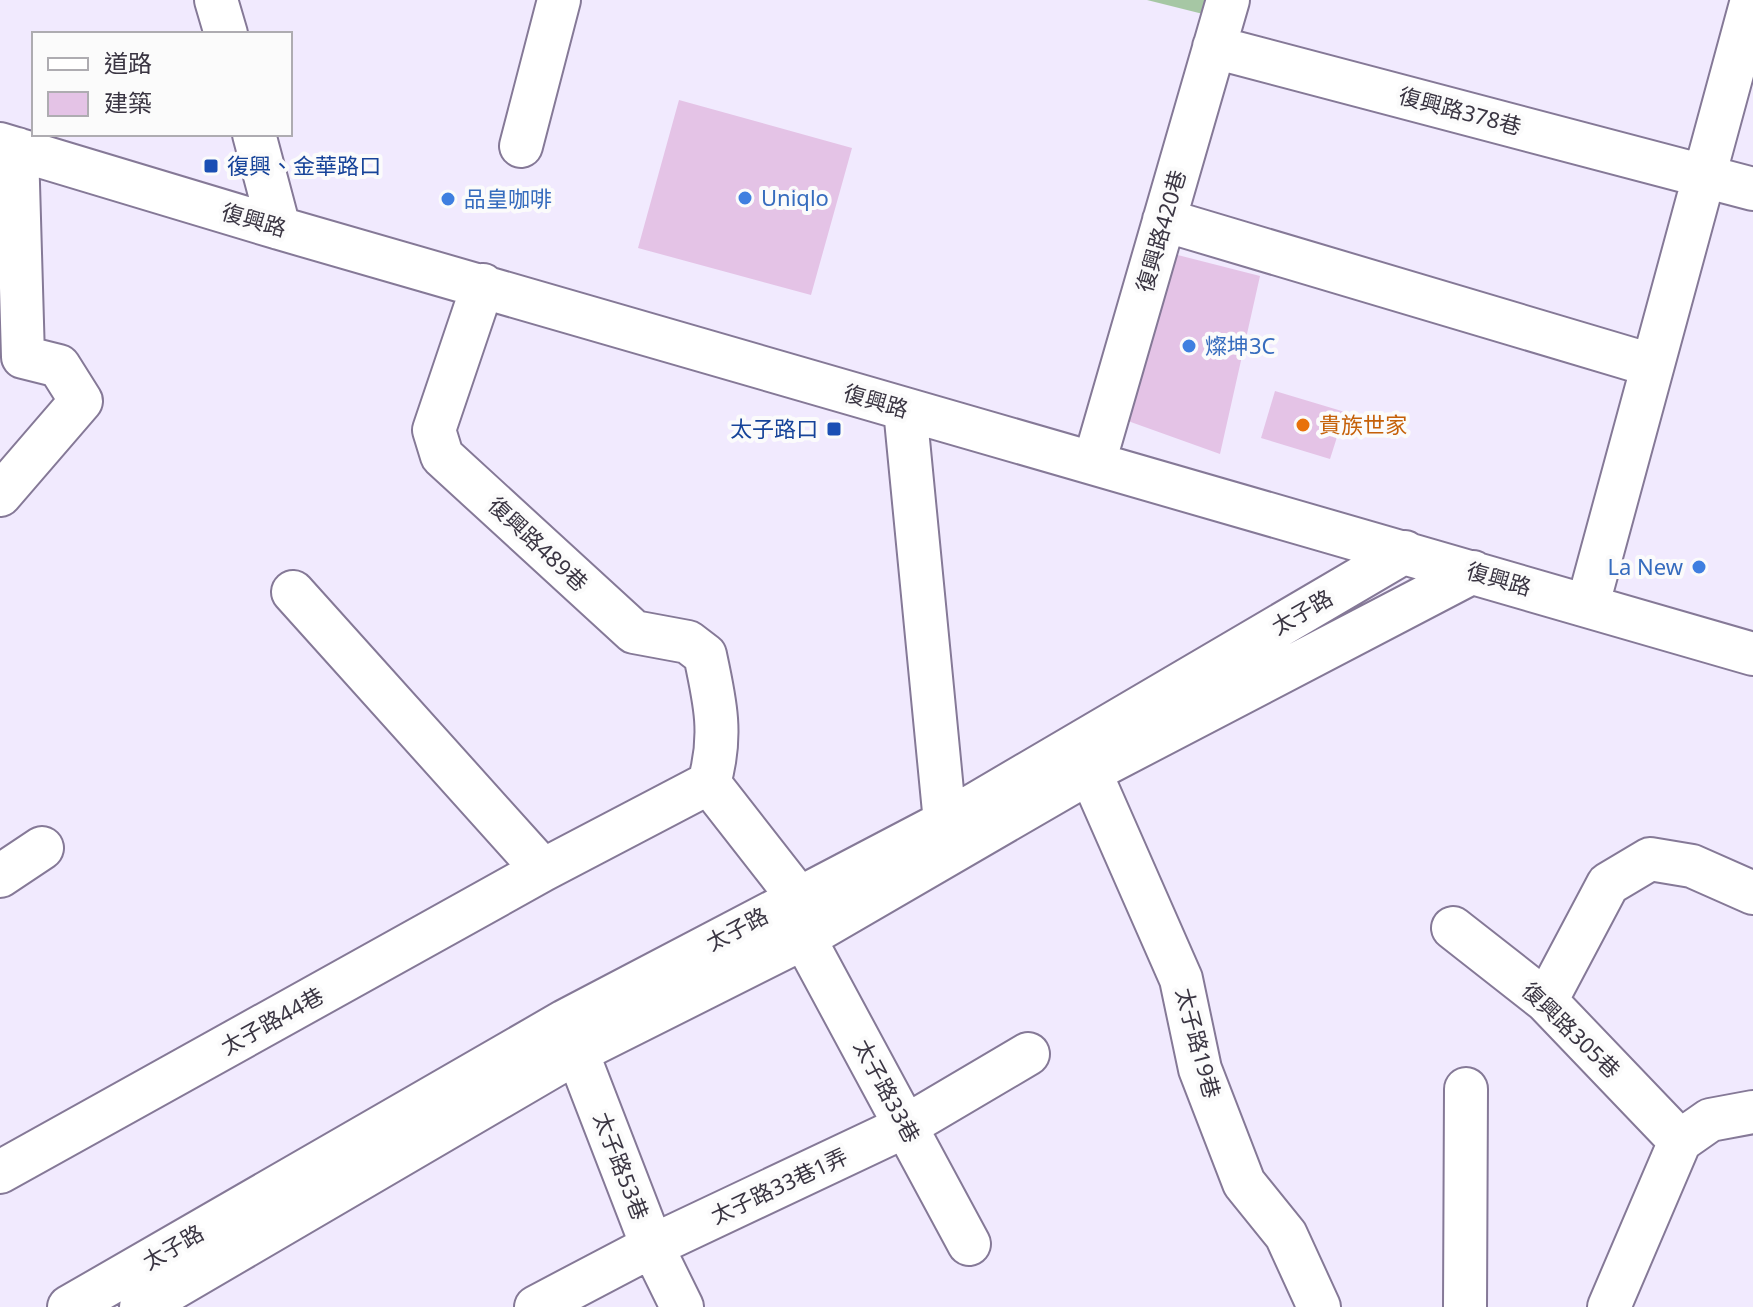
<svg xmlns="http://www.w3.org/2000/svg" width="1753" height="1307" font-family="'Noto Sans','Noto Sans TC',sans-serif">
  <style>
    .forest { fill: #a6c7a4 }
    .building { fill: #e4c3e6 }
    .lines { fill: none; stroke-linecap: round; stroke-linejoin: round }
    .minor-casing { stroke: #857997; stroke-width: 46 }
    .minor { stroke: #fff; stroke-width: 42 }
    .transit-dot { fill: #1a4fb4; stroke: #fbfbfb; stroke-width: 3 }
    .shop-dot { fill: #3f7fe0; stroke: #fbfbfb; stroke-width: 3 }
    .food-dot { fill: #e8710a; stroke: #fbfbfb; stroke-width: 3 }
    .labels { text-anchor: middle; stroke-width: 8; stroke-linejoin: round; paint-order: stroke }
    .street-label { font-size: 22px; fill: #3a3542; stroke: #fbfbfb }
    .transit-label { font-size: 22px; fill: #164399; stroke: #fbfbfb; text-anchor: start }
    .shop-label { font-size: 22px; fill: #366cbe; stroke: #fbfbfb; text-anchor: start }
    .food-label { font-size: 22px; fill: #c56008; stroke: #fbfbfb; text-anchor: start }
  </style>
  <rect width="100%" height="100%" fill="#f1eafe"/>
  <!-- forest -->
  <path class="forest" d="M1147 0H1250L1243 24Z"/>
  <!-- building -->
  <path class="building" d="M679 100 852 148 811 295 638 248Z
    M1162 251 1260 276 1220 454 1114 416Z
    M1275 391 1345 412 1330 459 1261 438Z"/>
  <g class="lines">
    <!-- minor casing -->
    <g class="minor-casing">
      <path id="minor" d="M216 0 226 34
        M1214 47 1753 189
        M254 134 279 228
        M0 144 279 228 1753 654
        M521 146 559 0
        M1164 220 1651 365
        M483 285 434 430 442 456 634 632 688 642 705 655C715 701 723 736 709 783L798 897
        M905 409 945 822
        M1094 463 1228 0
        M0 495 81 401 59 366 23 357 17 149
        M293 592 543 870
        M1588 604 1752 0
        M1090 772 1181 979 1200 1069 1244 1183 1286 1235 1319 1307
        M0 876 42 848
        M1453 928 1546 1001 1680 1141
        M804 938 969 1244
        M1546 1001 1608 884 1650 859 1692 866 1753 893
        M567 1026 652 1246 682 1307
        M0 1172 543 870 709 783
        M69 1307 565 1021 945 822 1405 552
        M141 1307 577 1052 804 938 1090 772 1473 572
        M536 1307 652 1246 906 1126 1028 1054
        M1465 1307 1466 1089
        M1609 1307 1680 1141 1710 1120 1753 1112"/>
    </g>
    <!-- minor -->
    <use href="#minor" class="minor"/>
  </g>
  <!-- markers -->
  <g class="transit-dot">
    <rect x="203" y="158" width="16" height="16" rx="4"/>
    <rect x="826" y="421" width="16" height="16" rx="4"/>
  </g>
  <g class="shop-dot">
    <circle cx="745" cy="198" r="8"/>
    <circle cx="448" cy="199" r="8"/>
    <circle cx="1189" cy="346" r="8"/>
    <circle cx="1699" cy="567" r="8"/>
  </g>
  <circle class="food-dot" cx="1303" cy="425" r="8"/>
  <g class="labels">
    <!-- street labels -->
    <g class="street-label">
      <text transform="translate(1460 111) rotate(15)" y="8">復興路378巷</text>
      <text transform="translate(254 220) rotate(16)" y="8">復興路</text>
      <text transform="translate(1161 231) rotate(-74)" y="8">復興路420巷</text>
      <text transform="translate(876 401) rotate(16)" y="8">復興路</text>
      <text transform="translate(538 544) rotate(43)" y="8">復興路489巷</text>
      <text transform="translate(1499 579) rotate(16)" y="8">復興路</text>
      <text transform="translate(1302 612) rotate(-30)" y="8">太子路</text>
      <text transform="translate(737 929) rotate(-28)" y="8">太子路</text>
      <text transform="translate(272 1021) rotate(-29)" y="8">太子路44巷</text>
      <text transform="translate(1571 1030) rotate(44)" y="8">復興路305巷</text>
      <text transform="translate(1198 1043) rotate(75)" y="8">太子路19巷</text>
      <text transform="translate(887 1091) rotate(62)" y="8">太子路33巷</text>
      <text transform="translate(621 1166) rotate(69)" y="8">太子路53巷</text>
      <text transform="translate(779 1186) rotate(-25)" y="8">太子路33巷1弄</text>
      <text transform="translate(173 1247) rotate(-30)" y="8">太子路</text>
    </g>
    <!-- transit labels -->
    <g class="transit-label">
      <text x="227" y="174">復興、金華路口</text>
      <text x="818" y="437" text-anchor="end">太子路口</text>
    </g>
    <!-- shop labels -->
    <g class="shop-label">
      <text x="761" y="206">Uniqlo</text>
      <text x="464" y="207">品皇咖啡</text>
      <text x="1205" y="354">燦坤3C</text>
      <text x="1683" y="575" text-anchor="end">La New</text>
    </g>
    <!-- food labels -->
    <g class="food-label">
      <text x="1319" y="433">貴族世家</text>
    </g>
  </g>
  <!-- legend -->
  <rect x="32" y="32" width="260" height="104" fill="#fbfbfb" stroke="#aeacb1" stroke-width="2"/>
  <rect x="48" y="58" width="40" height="12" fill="#ffffff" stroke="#aeacb1" stroke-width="2"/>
  <text x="104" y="72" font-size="24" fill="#3a3542">道路</text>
  <rect x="48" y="92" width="40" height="24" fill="#e4c3e6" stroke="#aeacb1" stroke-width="2"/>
  <text x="104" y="112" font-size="24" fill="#3a3542">建築</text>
</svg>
